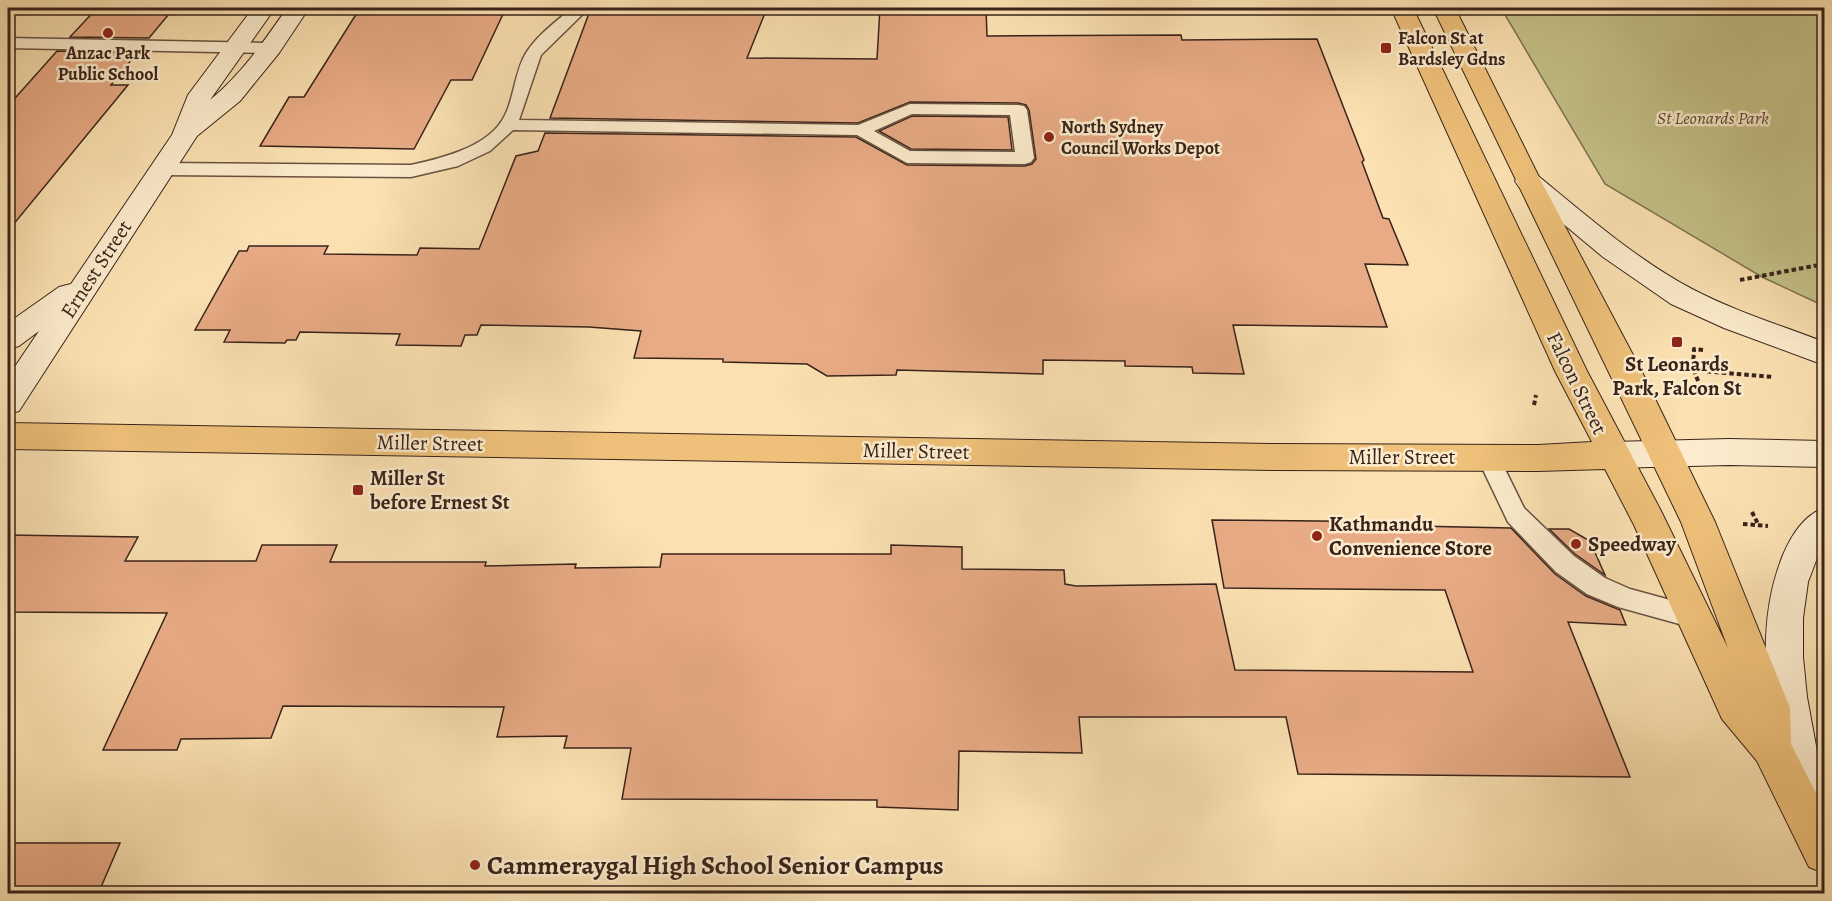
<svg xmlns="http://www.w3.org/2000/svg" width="1832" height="901" font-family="Alegreya,serif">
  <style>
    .green { fill: #c4c188; stroke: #7e7252; stroke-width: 1.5 }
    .building { fill: #e8ab85; stroke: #38231b; stroke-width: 1.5 }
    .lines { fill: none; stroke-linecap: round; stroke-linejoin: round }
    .lane-casing { stroke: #695241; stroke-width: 3 }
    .secondary-casing { stroke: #38231b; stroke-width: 2 }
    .primary-casing { stroke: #38231b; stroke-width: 2 }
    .path { stroke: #38231b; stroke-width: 4; stroke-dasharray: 4.5 3; stroke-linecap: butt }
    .lane { fill: #fceccd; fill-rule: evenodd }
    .secondary { fill: #fceccd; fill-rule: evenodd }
    .primary { fill: #eec079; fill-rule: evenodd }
    .poi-dot { fill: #8f2418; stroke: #fceccd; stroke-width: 2 }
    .labels { text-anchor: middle; stroke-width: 5; stroke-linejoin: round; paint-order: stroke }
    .far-poi-label { font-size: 18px; font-weight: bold; fill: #38231b; stroke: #fceccd; text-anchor: start }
    .far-park-label { font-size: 18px; font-style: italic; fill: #5b4a36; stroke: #fceccd }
    .street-label { font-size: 21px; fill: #38231b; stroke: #fceccd }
    .poi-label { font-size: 21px; font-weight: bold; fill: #38231b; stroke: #fceccd; text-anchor: start }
    .near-poi-label { font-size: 26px; font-weight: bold; fill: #38231b; stroke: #fceccd; text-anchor: start }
  </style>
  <rect width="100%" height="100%" fill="#fbe1b2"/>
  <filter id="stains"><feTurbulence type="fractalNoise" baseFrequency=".00333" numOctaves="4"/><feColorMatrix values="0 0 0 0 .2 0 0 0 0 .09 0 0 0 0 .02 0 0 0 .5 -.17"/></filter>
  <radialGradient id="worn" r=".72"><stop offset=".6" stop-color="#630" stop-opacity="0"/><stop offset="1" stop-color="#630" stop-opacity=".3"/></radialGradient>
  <!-- green -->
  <path class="green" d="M1501 8H1824V306L1762 277 1605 184Z"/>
  <!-- building -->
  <path class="building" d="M97 8H174L149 38 70 37Z
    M360 8 505 10 472 80H451L414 149 260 146 289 97H304Z
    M591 8H767L747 58 877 59 880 8H986L987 36 1181 35 1182 40 1317 39 1364 160 1362 162 1383 218 1389 219 1408 265 1365 264 1387 327 1233 325 1244 374 1193 373 1192 367 1125 366V361L1043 360V374L897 370 896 375 827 376 807 364 723 362V359L634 358 641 331 589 327 481 325 477 335H465L461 346 396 345 400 334 300 332 296 340H287L285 343 224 342 230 330H195L239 251H247L249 246H328L324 254 417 255 420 248 479 249 516 156 538 151 545 133 856 137 907 165 1025 166 1032 164 1036 159 1029 110 1026 105 1018 103 910 102 858 123 550 118Z
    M57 51 137 53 111 85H128L8 231V106Z
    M912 116 1008 117 1012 150 911 149 879 131Z
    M1212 520 1413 522 1414 526 1511 528 1555 574 1586 596 1620 610 1626 625 1568 622 1630 777 1298 774 1286 717H1079L1082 753 959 751 958 810 877 807V800L622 799 631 748H564L567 736 497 737 504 707 283 706 271 738 181 739 177 750H103L167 613 8 612V535L138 537 125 561H256L262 545H337L330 562H486L485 566 576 564 575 568 660 567 662 554H891V545L962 547V569L1064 570 1065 584 1076 586 1216 584 1235 670 1473 672 1445 590 1224 588Z
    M1549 529H1569L1590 541 1605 575 1575 554Z
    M8 843H120L98 894H8Z"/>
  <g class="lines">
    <!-- lane casing -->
    <g class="lane-casing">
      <path id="lane" d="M572 8H589L541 55 519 120 858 125 910 104 1018 105 1024 106 1027 110 1034 158 1031 162 1025 164 907 163 857 135 513 130 490 151 458 166 411 177 162 175 156 173 153 169 156 165 162 163 411 165C439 159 484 148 501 122 514 104 514 72 526 53 537 35 557 21 572 8ZM912 114 1010 115 1015 152 910 151 874 131Z
        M8 38 271 43 279 48 271 53 8 48Z
        M1488 448 1496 451 1524 508 1574 556 1605 578 1630 589 1703 609 1707 617 1703 625 1694 628 1618 607 1587 594 1556 572 1508 522 1477 457 1480 451Z"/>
    </g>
    <!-- secondary casing -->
    <g class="secondary-casing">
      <path id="secondary" d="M253 8H275L210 100C241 75 265 40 287 8H309L279 53 240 101 197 136 19 411 8 414V377L39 331 19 346 8 349V323L59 287 71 284 172 135 188 95Z
        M1528 172 1537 175C1587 216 1636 259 1692 289 1734 311 1780 325 1824 342V365L1724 328 1671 304 1603 257 1519 187 1515 181 1519 175Z
        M1729 439 1824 441V467L1729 465 1612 468 1600 464 1595 455 1600 446 1612 442Z
        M1824 508V548L1817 558 1808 582 1803 618V657L1807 697 1824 789V813L1822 820 1807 826 1792 820 1786 805C1772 722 1750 636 1783 555 1791 536 1804 515 1824 508Z"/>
    </g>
    <!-- primary casing -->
    <g class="primary-casing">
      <path id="primary" d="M1391 8H1413L1587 371 1661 511 1728 648 1681 522 1433 8H1455L1541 181 1641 370 1715 522 1790 708 1791 744 1824 809V873L1809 867 1757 761 1722 719 1634 525 1605 469 1538 471 1276 470 8 449V423L1276 444 1538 445 1592 442 1555 371Z"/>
    </g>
    <!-- path -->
    <path class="path" d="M1740 280 1824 264
      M1703 350 1694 349 1693 368 1704 396
      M1677 369 1773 377
      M1534 405 1536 395
      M1752 512 1758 524
      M1743 524 1768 526"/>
    <!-- lane -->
    <use href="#lane" class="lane"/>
    <!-- secondary -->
    <use href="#secondary" class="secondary"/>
    <!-- primary -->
    <use href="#primary" class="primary"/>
  </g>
  <!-- markers -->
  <g class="poi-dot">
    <circle cx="108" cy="33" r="6"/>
    <rect x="1380" y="42" width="12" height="12" rx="3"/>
    <circle cx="1049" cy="137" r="6"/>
    <rect x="1671" y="336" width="12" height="12" rx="3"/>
    <rect x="352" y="484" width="12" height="12" rx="3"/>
    <circle cx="1317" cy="536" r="6"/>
    <circle cx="1576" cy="544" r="6"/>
    <circle cx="475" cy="865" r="6"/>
  </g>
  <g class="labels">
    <!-- far-poi labels -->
    <g class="far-poi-label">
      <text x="1398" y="44">Falcon St at<tspan x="1398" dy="21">Bardsley Gdns</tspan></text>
      <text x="108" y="59" text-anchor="middle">Anzac Park<tspan x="108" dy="21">Public School</tspan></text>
      <text x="1061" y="133">North Sydney<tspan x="1061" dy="21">Council Works Depot</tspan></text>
    </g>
    <!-- far-park labels -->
    <g class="far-park-label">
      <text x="1713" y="124">St Leonards Park</text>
    </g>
    <!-- street labels -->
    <g class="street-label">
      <text transform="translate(96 269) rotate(-57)" y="7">Ernest Street</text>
      <text transform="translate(1577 383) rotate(64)" y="7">Falcon Street</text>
      <text transform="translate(430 443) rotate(1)" y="7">Miller Street</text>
      <text transform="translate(916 451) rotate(1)" y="7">Miller Street</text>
      <text x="1402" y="464">Miller Street</text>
    </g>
    <!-- poi labels -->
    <g class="poi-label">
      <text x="1677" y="371" text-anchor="middle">St Leonards<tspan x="1677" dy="24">Park, Falcon St</tspan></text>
      <text x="370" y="485">Miller St<tspan x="370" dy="24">before Ernest St</tspan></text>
      <text x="1329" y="531">Kathmandu<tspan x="1329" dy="24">Convenience Store</tspan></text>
      <text x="1588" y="551">Speedway</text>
    </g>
    <!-- near-poi labels -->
    <g class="near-poi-label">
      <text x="487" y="874">Cammeraygal High School Senior Campus</text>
    </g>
  </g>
  <!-- margin -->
  <rect width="1832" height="901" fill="none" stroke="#fbe1b2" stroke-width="30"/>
  <rect x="9" y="9" width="1814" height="883" fill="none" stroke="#38231b" stroke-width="3"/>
  <rect x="15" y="15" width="1802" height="871" fill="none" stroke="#38231b" stroke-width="1.5"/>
  <rect width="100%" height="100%" filter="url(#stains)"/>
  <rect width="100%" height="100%" fill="url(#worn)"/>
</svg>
